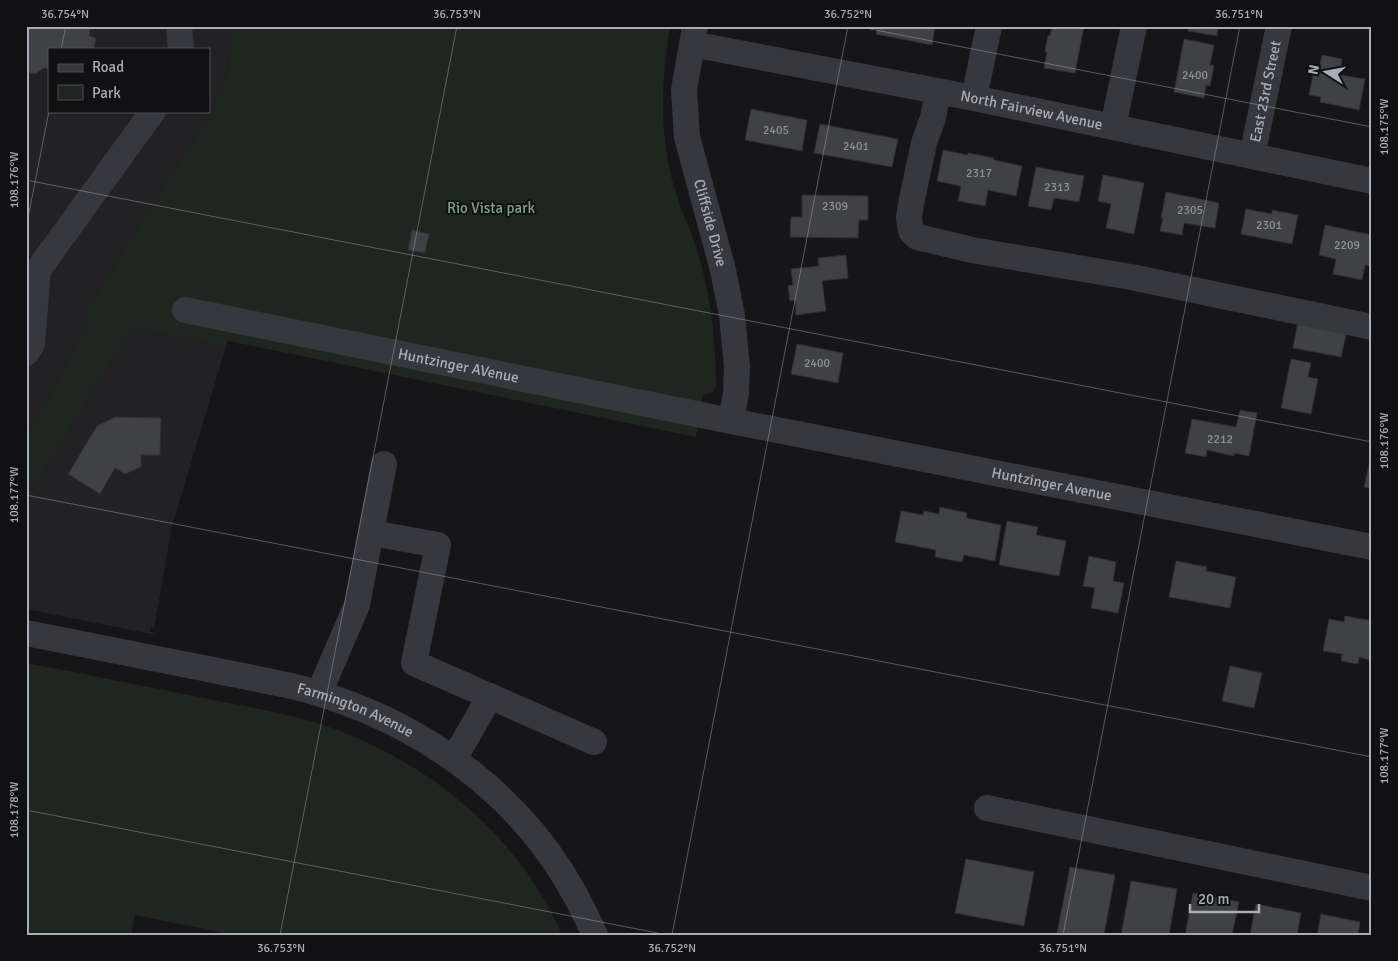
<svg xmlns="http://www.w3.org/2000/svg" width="1398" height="961" font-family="Signika,sans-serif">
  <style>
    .built { fill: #222225; fill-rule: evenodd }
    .green { fill: #1e261f }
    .building { fill: #404145; stroke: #303034 }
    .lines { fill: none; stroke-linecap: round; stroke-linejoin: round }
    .minor { stroke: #37383d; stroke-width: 26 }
    .ticks { fill: none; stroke: #a8adb8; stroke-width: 1; stroke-opacity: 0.45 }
    .labels { text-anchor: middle; stroke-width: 4; stroke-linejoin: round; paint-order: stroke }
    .number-label { font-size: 12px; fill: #8e929b }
    .street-label { font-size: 15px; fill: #a8adb8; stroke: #111113 }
    .park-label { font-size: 15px; fill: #7fa381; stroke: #111113 }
    .neatline { fill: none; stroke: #a8adb8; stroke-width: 2 }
    .ticks-label { font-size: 12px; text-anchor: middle; fill: #a8adb8 }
  </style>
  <rect width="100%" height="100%" fill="#161618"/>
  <!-- built -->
  <path class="built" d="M26 26H231L228 70 214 107 89 306V322L26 438ZM49 49H209V111H49Z
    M134 329 226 346 172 526 154 628 151 627 150 631 157 635 26 609V500L107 368Z"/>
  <!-- green -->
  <path class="green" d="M231 26H670C663 69 660 112 667 155 671 185 683 213 694 241 710 288 716 338 716 387L713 392 703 395 696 437 228 341 226 346 134 329 107 368 26 500V438L89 322V306L214 107 228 70Z
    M26 663C87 674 147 687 208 699 253 708 300 715 343 732 437 769 522 841 562 935H234L135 915 131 935H26Z"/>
  <!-- building -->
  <path class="building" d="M26 26H91L89 36 96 38 94 49H49V69L44 68 35 74 26 72Z
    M878 26H935L932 45 876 34Z
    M1052 26H1084L1075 73 1044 68 1047 52H1045L1048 35 1050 36Z
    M1188 26H1218L1217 36 1188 31Z
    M1184 39 1214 45 1210 65 1214 66 1210 86 1206 85 1204 98 1174 92Z
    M1322 55 1342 59 1340 75 1365 79 1359 110 1320 102 1321 97 1309 95 1314 69 1319 70Z
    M751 109 807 120 802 151 745 140Z
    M820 124 898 139 892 167 814 153Z
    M943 150 968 155V153L994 158V160L1022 166 1016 196 988 190 985 206 958 201 961 186 937 181Z
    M1036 167 1084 176 1079 202 1054 198 1051 210 1028 206Z
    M1103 175 1144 183 1134 234 1106 228 1111 204 1098 201Z
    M1166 192 1219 203 1215 228 1184 223 1182 235 1160 231 1163 218H1161Z
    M802 195 868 196V220H859L858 238 790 237 791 217H802Z
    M1246 209 1272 214V210L1298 215 1292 244 1241 234Z
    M1325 225 1372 235V266L1365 265 1362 280 1333 274 1336 259 1319 255Z
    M412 230 429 234 425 253 408 250Z
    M846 255 848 278 822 281 826 311 796 315 795 300 790 301 788 286 793 285 791 269 819 266 818 258Z
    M1298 321 1347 330 1341 357 1293 348Z
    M797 344 843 353 838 383 791 374Z
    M1291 359 1311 363 1308 377 1318 379 1311 414 1281 408Z
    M1240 410 1257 413 1249 456 1234 453V456L1207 450 1206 457 1185 453 1192 419 1236 427Z
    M115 417 161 418 160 455H141V467L125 474 115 468 100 494 68 474 97 426Z
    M1372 452V489L1364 487Z
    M940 507 967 513 966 518 1001 525 995 561 964 555 962 562 935 557 936 550 895 542 901 511 923 515 924 511 939 514Z
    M1007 521 1038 527 1036 535 1066 541 1059 576 999 565Z
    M1089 556 1116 562 1113 581 1124 583 1118 613 1091 608 1095 588 1083 586Z
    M1176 561 1207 567 1206 571 1236 577 1230 608 1169 597Z
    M1345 616 1372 621V648L1369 660 1359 657 1358 664 1341 661 1342 654 1323 651 1329 619 1344 622Z
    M1230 666 1262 673 1254 708 1222 701Z
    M966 859 1034 872 1024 926 955 913Z
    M1070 867 1115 875 1104 935H1065L1057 933Z
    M1131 881 1177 889 1169 935H1121Z
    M1193 893 1239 902 1232 935H1185Z
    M1256 904 1301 913 1297 935H1250Z
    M1321 914 1360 922 1358 935H1317Z"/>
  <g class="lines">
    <!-- minor -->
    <g class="minor">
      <path d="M179 26 181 49"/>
      <path id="s1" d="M695 27 684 90 687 137 723 270 732 315 737 367 736 393 731 421"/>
      <path id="s2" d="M692 44 974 98 1372 181"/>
      <path d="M938 91 933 118 924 143 911 204 909 218 911 231 917 237 972 250 1131 277 1372 327"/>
      <path d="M974 98 989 26"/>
      <path d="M1113 127 1134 26"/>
      <path id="s3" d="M1252 156 1279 26"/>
      <path id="s4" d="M185 310 731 421 1372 547"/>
      <path d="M26 353 32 344 38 270 153 111"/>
      <path d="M372 533 438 545 414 663 594 742"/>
      <path id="s5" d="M26 633C87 645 148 657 208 669 250 678 293 684 333 698 425 729 509 789 561 871 574 891 585 913 595 935"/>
      <path d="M319 693 357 605 384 464"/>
      <path d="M454 759 490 696"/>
      <path d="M987 808 1372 888"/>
    </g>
  </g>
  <!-- ticks -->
  <path class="ticks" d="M855 26 1372 127M61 49 66 26M26 180 1372 442M26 228 49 111M26 495 1372 757M26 810 668 935M280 935 457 26M672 935 848 26M1063 935 1240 26"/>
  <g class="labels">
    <!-- number labels -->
    <g class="number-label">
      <text x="1195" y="79">2400</text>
      <text x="776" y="134">2405</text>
      <text x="856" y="150">2401</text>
      <text x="979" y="177">2317</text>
      <text x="1057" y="191">2313</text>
      <text x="835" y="210">2309</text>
      <text x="1190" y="214">2305</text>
      <text x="1269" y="229">2301</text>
      <text x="1347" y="249">2209</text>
      <text x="817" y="367">2400</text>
      <text x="1220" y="443">2212</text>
    </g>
    <!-- street labels -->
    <g class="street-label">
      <text dy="5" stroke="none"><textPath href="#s3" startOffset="66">East 23rd Street</textPath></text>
      <text dy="5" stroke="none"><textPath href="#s2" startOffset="346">North Fairview Avenue</textPath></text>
      <text dy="5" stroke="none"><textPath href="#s1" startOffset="200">Cliffside Drive</textPath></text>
      <text dy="5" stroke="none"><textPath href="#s4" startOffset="279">Huntzinger AVenue</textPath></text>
      <text dy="5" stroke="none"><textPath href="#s4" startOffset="884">Huntzinger Avenue</textPath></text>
      <text dy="5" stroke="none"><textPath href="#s5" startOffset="339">Farmington Avenue</textPath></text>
    </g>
    <!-- park labels -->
    <g class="park-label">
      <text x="491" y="213">Rio Vista park</text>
    </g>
  </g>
  <!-- border -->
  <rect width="1398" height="961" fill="none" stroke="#111113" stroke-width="55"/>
  <!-- legend -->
  <rect x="48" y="48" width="162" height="65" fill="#111113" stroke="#4d4f55"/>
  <rect x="58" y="64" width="25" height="8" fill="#37383d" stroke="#4d4f55"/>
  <text x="92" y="72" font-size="15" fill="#a8adb8">Road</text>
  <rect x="58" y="85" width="25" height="15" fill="#1e261f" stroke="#4d4f55"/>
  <text x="92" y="98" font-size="15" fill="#a8adb8">Park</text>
  <!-- north arrow -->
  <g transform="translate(1326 72) rotate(281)" stroke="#111113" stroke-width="4" paint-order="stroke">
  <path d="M0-4L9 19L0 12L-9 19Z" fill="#a8adb8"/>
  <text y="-8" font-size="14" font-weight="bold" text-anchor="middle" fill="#a8adb8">N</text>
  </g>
  <!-- scale -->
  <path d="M1190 904v8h69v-8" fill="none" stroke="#a8adb8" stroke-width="2.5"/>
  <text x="1198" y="904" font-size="15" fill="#a8adb8" stroke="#111113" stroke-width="4" paint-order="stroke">20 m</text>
  <rect x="28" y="28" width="1342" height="906" class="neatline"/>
  <g class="ticks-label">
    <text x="65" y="18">36.754°N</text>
    <text x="457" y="18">36.753°N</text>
    <text x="848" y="18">36.752°N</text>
    <text x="1239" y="18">36.751°N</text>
    <text transform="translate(1384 127) rotate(-90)" y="4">108.175°W</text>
    <text transform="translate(14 180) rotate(-90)" y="4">108.176°W</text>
    <text transform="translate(1384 441) rotate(-90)" y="4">108.176°W</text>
    <text transform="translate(14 495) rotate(-90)" y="4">108.177°W</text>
    <text transform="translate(1384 756) rotate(-90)" y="4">108.177°W</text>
    <text transform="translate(14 810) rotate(-90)" y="4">108.178°W</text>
    <text x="281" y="952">36.753°N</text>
    <text x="672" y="952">36.752°N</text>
    <text x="1063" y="952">36.751°N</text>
  </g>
</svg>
